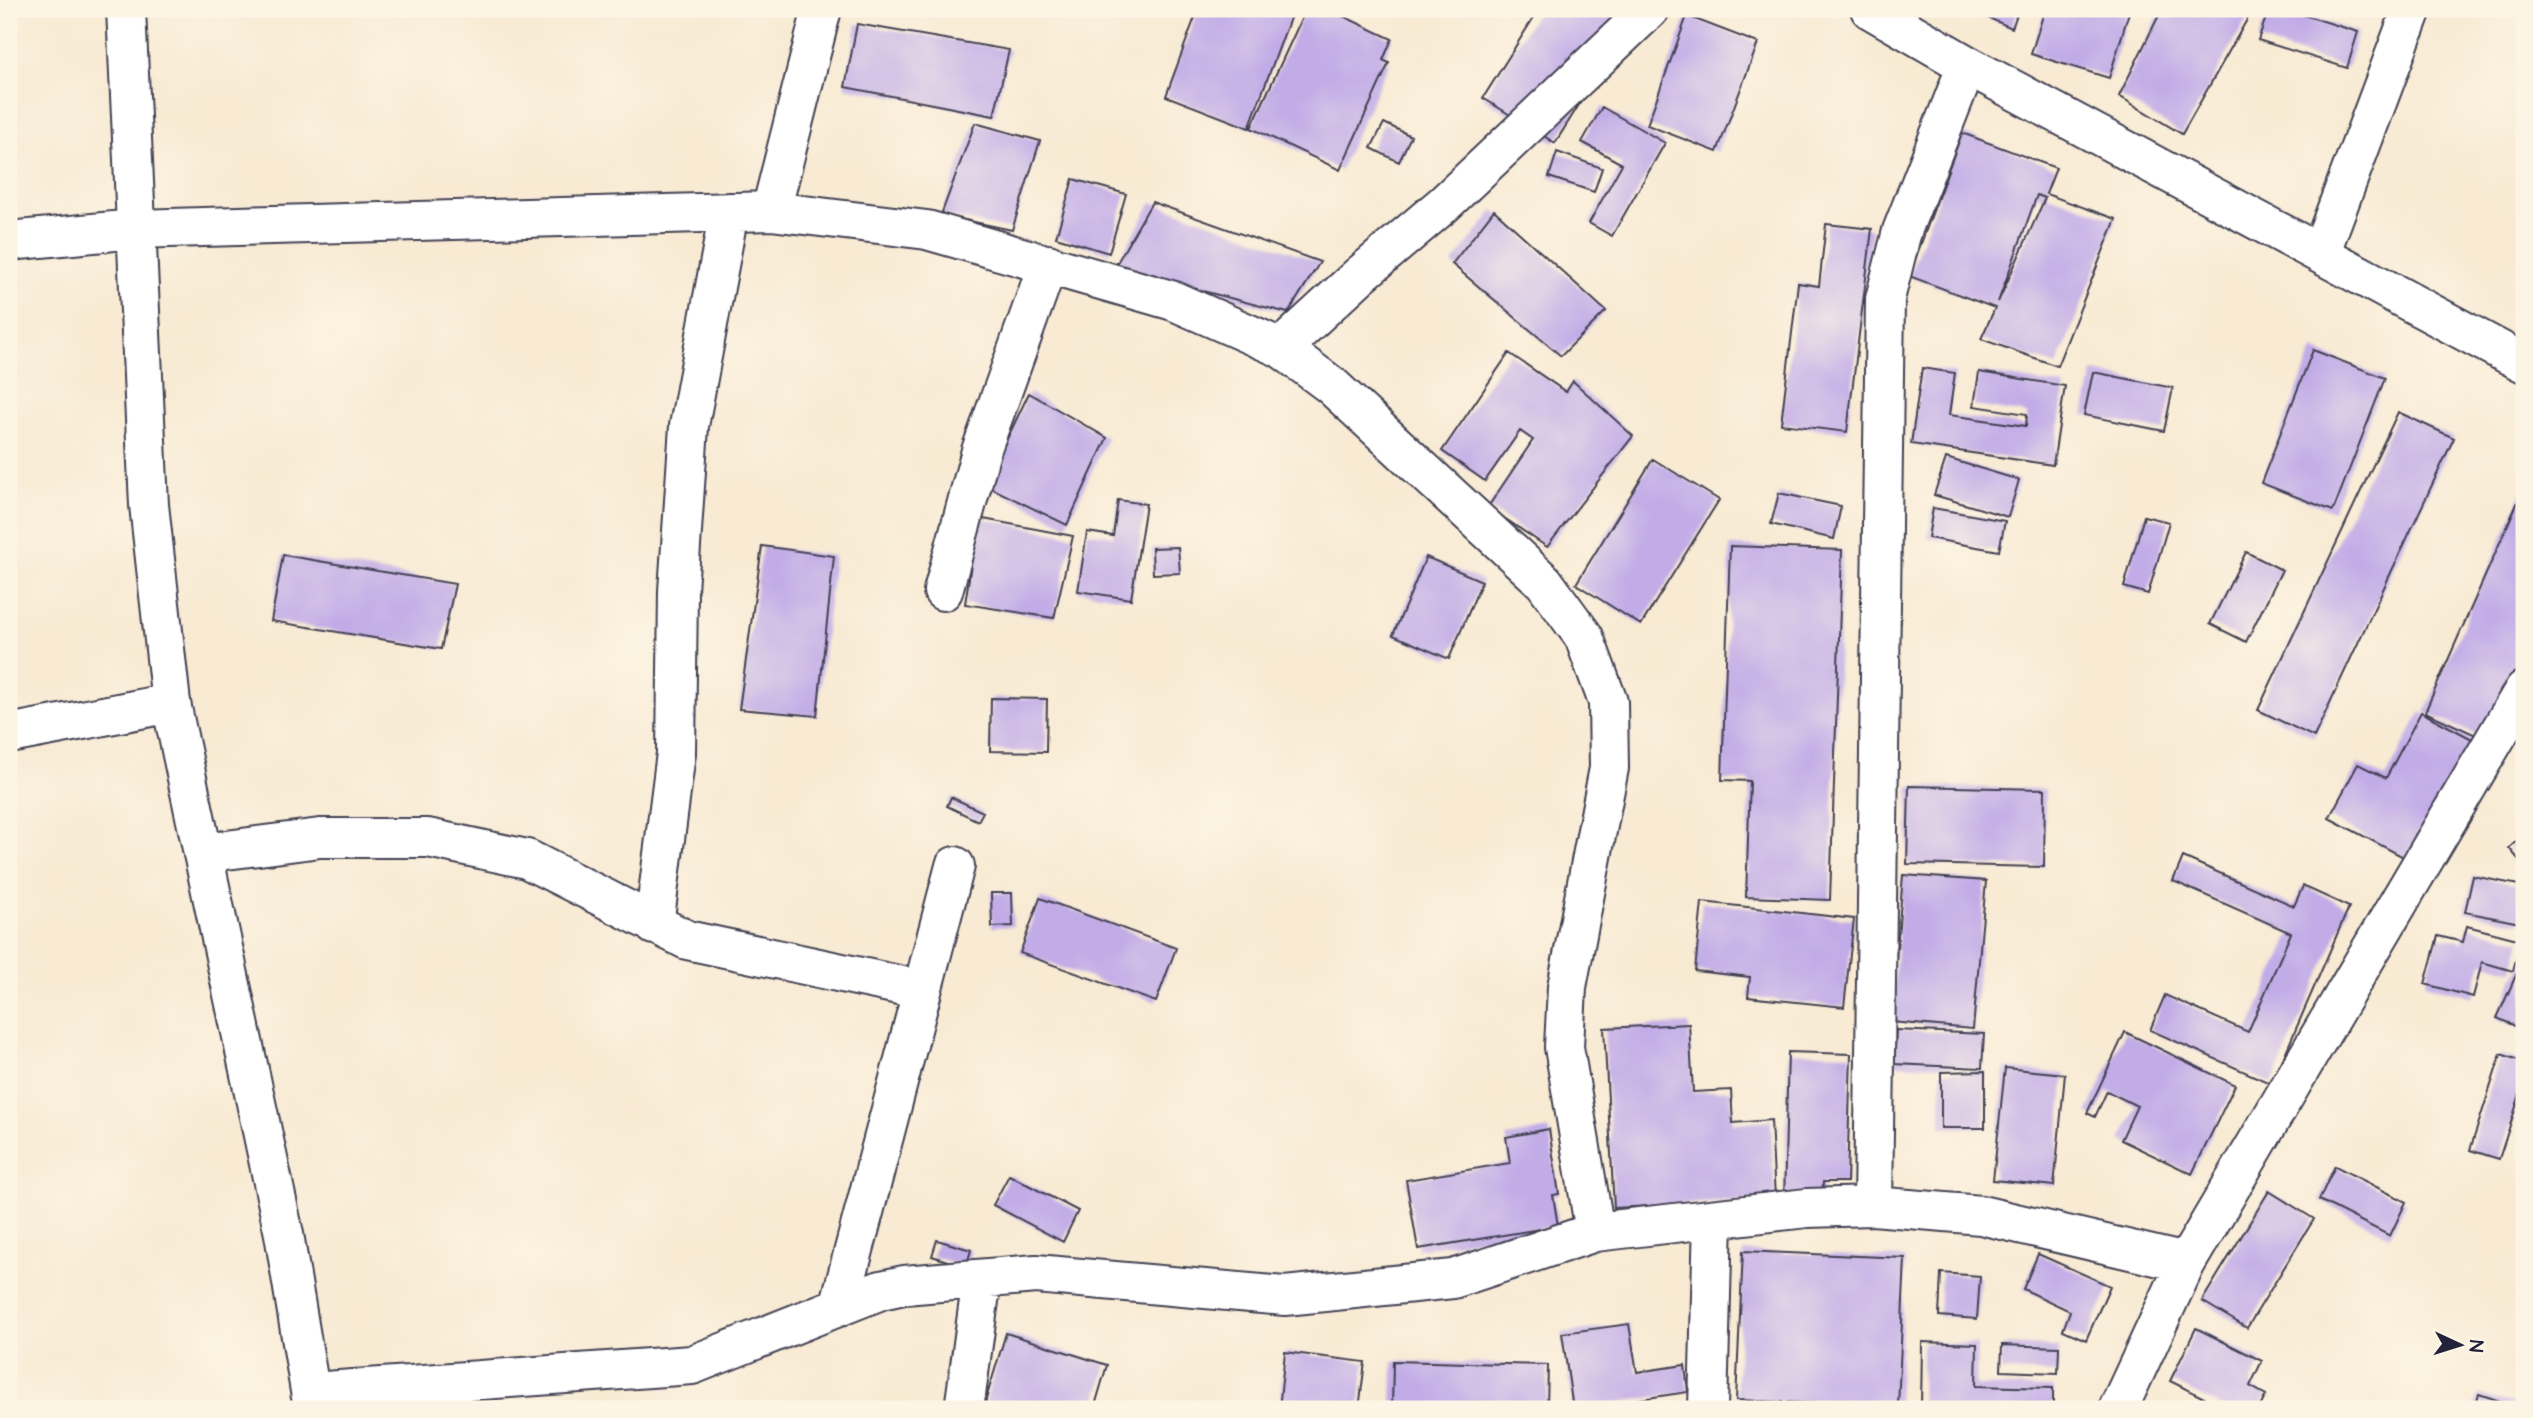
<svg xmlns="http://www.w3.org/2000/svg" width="2533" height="1418" font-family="'Architects Daughter',sans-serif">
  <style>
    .building { fill: #c1ace7; fill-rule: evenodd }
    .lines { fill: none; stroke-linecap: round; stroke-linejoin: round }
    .street-casing { stroke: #424052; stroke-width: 42 }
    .secondary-casing { stroke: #424052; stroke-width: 42 }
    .street { stroke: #fff; stroke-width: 38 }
    .secondary { stroke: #fff; stroke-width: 38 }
  </style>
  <rect width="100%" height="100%" fill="#fcf5e5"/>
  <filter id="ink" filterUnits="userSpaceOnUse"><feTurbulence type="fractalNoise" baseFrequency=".0143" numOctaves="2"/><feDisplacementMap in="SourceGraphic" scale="14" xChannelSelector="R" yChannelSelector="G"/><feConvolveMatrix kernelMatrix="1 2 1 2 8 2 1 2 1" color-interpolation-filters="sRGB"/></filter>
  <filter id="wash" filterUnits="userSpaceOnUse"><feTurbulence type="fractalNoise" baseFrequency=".00686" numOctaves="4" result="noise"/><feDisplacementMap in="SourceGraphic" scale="28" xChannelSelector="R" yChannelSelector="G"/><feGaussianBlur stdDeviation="1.57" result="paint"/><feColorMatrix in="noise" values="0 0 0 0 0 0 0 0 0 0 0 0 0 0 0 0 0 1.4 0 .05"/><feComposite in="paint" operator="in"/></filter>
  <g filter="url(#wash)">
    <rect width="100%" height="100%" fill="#f8ead3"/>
    <g id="blocks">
      <!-- building -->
      <path class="building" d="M1198 9 1293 10 1249 128 1166 96Z
        M1306 9H1328L1392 39 1383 60 1389 63 1340 170 1251 128Z
        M1539 9H1639L1555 143 1483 98Z
        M1967 9H2019L2012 28Z
        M2045 9H2130L2109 78 2031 54Z
        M2162 9H2253L2182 134 2119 96Z
        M2269 9H2285L2358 32 2347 68 2258 40Z
        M1687 16 1758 43 1717 152 1647 125Z
        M857 24 1009 50 994 116 845 87Z
        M1602 107 1665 143 1612 236 1589 223 1622 164 1582 142Z
        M975 123 1040 141 1012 230 941 215Z
        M1384 123 1411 136 1399 162 1371 148Z
        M1962 133 2056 168 2046 194 2116 219 2057 366 1981 339 1995 308 1909 276ZM2037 195 2045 198 1998 302Z
        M1557 152 1602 168 1594 192 1549 177Z
        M1073 179 1126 194 1109 253 1056 237Z
        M1152 202 1320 262 1288 313 1114 268Z
        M1494 210 1606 311 1561 356 1452 264Z
        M1826 224 1872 229 1847 432 1781 424 1798 283 1819 286Z
        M2313 350 2385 378 2333 511 2261 483Z
        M1509 353 1566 392 1573 381 1633 436 1547 547 1488 507 1533 440 1520 431 1485 481 1442 451Z
        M1922 368 1955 373 1949 415 2026 426 2027 414 1974 406 1979 372 2065 386 2053 465 1911 444Z
        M2093 372 2173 388 2164 431 2084 415Z
        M1029 393 1107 438 1067 525 985 485Z
        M2398 412 2454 438 2314 737 2258 710Z
        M1946 458 2019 480 2008 517 1934 495Z
        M1653 459 1719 500 1641 625 1576 584Z
        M2524 488V662L2489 741 2425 712Z
        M1779 493 1841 506 1834 539 1771 524Z
        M1118 500 1146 504 1131 599 1078 591 1087 532 1113 536Z
        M1933 508 2005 521 1999 551 1928 538Z
        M2144 516 2169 522 2148 594 2124 587Z
        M978 518 1073 536 1054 618 965 604Z
        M762 546 834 556 817 716 739 709Z
        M1730 546 1842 550 1830 900 1746 897 1750 781 1722 780Z
        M1178 547 1180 573 1153 574 1152 548Z
        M2246 552 2282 570 2246 642 2210 624Z
        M283 555 455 584 441 649 271 621Z
        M1426 557 1482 581 1449 659 1393 635Z
        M991 698 1047 699 1046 752 990 751Z
        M2421 712 2474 740 2411 861 2329 818 2358 764 2386 778Z
        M1909 786 2045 789 2044 867 1907 864Z
        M951 797 983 812 978 821 947 806Z
        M2524 834V866L2509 848Z
        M2183 857 2294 906 2303 886 2349 907 2272 1084 2150 1030 2165 995 2248 1032 2291 933 2173 881Z
        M1903 875 1986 881 1973 1029 1891 1022Z
        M2473 876 2524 886 2520 923 2465 912Z
        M991 893H1012L1013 926 992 927Z
        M1040 898 1176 948 1156 1002 1020 953Z
        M1702 902 1854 919 1844 1007 1748 997 1750 977 1695 971Z
        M2467 926 2521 940 2513 971 2482 962 2473 997 2425 984 2438 936 2463 942Z
        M2524 957V1030L2497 1018Z
        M1689 1024 1693 1092 1731 1090 1733 1123 1771 1120 1775 1199 1614 1208 1604 1028Z
        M1896 1030 1984 1034 1982 1068 1894 1064Z
        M2125 1032 2235 1085 2192 1174 2121 1140 2137 1106 2107 1091 2095 1117 2087 1113Z
        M1788 1052 1851 1054 1847 1182H1823L1822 1202 1784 1201Z
        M2501 1054 2524 1062V1082L2499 1159 2470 1150Z
        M2005 1068 2065 1074 2054 1186 1993 1180Z
        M1985 1071V1128H1941V1072Z
        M1549 1129 1559 1194 1553 1195 1558 1226 1418 1249 1406 1180 1510 1163 1506 1137Z
        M2335 1166 2406 1202 2390 1236 2319 1200Z
        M1009 1175 1078 1211 1063 1242 993 1205Z
        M2269 1191 2314 1219 2247 1328 2202 1301Z
        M937 1240 971 1250 966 1267 932 1256Z
        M1743 1251 1905 1258 1898 1407 1736 1400Z
        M2038 1254 2110 1286 2086 1340 2063 1330 2070 1311 2023 1289Z
        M1941 1273 1980 1276 1977 1319 1939 1316Z
        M1629 1324 1637 1372 1685 1365 1688 1392 1573 1409 1562 1333Z
        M2196 1328 2262 1361 2250 1386 2266 1395 2259 1409H2226L2170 1381Z
        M1006 1333 1107 1365 1094 1409H983Z
        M1922 1342 1977 1344 1976 1386 2053 1388V1409H1921Z
        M2002 1345 2059 1347 2058 1373 2001 1371Z
        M1285 1352 1365 1362 1359 1409H1279Z
        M1393 1361 1548 1365 1547 1409H1392Z
        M2479 1394 2524 1409H2474Z"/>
    </g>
  </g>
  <g filter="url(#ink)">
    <use href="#blocks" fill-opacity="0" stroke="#424052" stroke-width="2"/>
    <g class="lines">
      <!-- street casing -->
      <g class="street-casing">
        <path id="street" d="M1870 9 1967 65 2524 363
          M771 211 822 9
          M9 241 135 229 771 211 927 230 1174 301 1281 348 1332 386 1544 582 1584 637 1608 702 1609 768 1567 987 1564 1047 1595 1232
          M2320 254 2412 9
          M1281 348 1359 276 1444 204 1650 9
          M943 591 981 451 1048 264
          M9 734 171 703
          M203 853 320 838H428L527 859 687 940 922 990
          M654 925 676 753 678 591 689 426 729 212
          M1873 1206 1885 299 1902 231 1967 65
          M839 1307 955 866
          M311 1392 692 1365 881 1290 904 1285 1036 1274 1285 1296 1453 1279 1595 1232 1807 1208 1873 1206 1981 1215 2186 1263
          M964 1409 982 1279
          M1708 1409 1713 1219
          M2118 1409 2186 1263 2524 690"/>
      </g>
      <!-- secondary casing -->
      <g class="secondary-casing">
        <path id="secondary" d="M126 9 149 505 171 703 284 1234 313 1409"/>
      </g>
      <!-- street -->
      <use href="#street" class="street"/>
      <!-- secondary -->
      <use href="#secondary" class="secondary"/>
    </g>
  </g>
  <!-- margin -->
  <rect width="2533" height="1418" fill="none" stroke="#fcf5e5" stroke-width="35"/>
  <!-- north arrow -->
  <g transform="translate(2460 1345) rotate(94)" stroke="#fcf5e5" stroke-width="5" paint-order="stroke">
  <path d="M0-5L12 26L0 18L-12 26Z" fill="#22223b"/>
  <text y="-10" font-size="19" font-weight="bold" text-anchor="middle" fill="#22223b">N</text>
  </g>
</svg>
